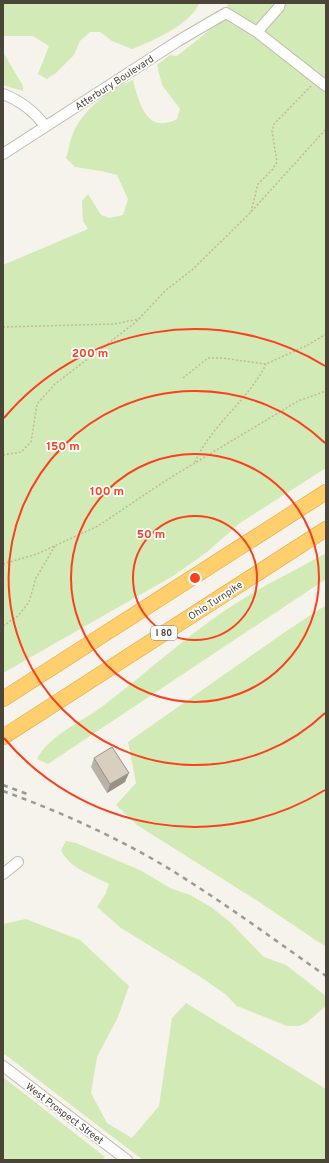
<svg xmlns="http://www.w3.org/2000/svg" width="329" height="1163" font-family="Overpass,sans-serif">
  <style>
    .green { fill: #d2eab5 }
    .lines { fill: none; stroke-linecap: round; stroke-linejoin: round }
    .minor-casing { stroke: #c2bbae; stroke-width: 12 }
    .highway-casing { stroke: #e0a43c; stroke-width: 16 }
    .path { stroke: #c4b79f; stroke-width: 1.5; stroke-dasharray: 2 2; stroke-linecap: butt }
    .minor { stroke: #fff; stroke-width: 10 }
    .highway { stroke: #ffcf6e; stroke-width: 15 }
    .rail { stroke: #9a9a9a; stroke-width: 2.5; stroke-dasharray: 5 5; stroke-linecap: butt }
    .wall { fill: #bab2a6 }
    .shaded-wall { fill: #979187 }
    .building { fill: #d8cfc1; stroke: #979187 }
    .ring { fill: none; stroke: #fc3f1d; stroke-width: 2 }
    .labels { text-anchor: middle; stroke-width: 3.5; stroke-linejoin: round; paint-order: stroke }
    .shield { fill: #fff; stroke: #817c74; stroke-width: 1 }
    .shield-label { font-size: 9px; font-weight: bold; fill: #4b4439 }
    .street-label { font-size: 10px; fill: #4b4439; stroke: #fff }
    .centre { fill: #fc3f1d; stroke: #fff; stroke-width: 2 }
    .ring-label { font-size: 12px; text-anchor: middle; font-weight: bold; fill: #fc3f1d; stroke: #fff; stroke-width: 3.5; stroke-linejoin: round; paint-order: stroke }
  </style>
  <rect width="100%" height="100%" fill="#f6f3ec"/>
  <!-- green -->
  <path class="green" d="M3 3H199C193 23 151 42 132 49L112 41 100 32H90L80 41 74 55 56 73 47 79 38 74 49 46 33 36H4L3 41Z
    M228 3H326V468L240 523 207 552 173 576 3 673V265L88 229 83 221 82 201 88 194 101 215 110 218 123 215 128 199 117 175 101 171 75 167 66 158C69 150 70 139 74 131 86 107 109 90 133 80 139 103 147 135 177 119L180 109 162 85 157 65 170 55 177 56 225 18Z
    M3 52 23 86V91L3 85Z
    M326 553V579L48 764 37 759C48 736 83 721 103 706 150 670 195 628 246 597 272 581 300 568 326 553Z
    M326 605V947L259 902 137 825 116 805 136 783 128 742 282 634Z
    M66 841 76 843 142 871 170 888 190 895 211 907 230 922 264 957 286 965 326 996V1006L306 1023 299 1026H287L237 1006 225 994 199 976 121 928 97 907 106 893 109 884C91 874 70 869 61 850Z
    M26 919 80 940 129 986 118 1017 97 1057 91 1093 107 1123 132 1138 159 1106 172 1018 186 1003 326 1089V1160H143L3 1053V924Z
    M3 1077 105 1157 101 1160H3Z"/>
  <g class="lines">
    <!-- minor casing -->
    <g class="minor-casing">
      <path id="minor" d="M226 13 257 32 326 86
        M257 32 279 7 280 3
        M3 94C21 101 34 111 45 126
        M3 154 178 41 226 13
        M3 874 18 862
        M3 1066 127 1160"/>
    </g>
    <!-- highway casing -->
    <g class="highway-casing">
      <path id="highway" d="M3 699 326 492
        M3 737 326 529"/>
    </g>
    <!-- path -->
    <path class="path" d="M251 212 258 184 273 169 277 162 272 131 274 124 311 86
      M3 327 114 324 139 319
      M183 378 208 358H222L266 364 308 345 326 334
      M3 455 21 452 31 442 37 404 55 384 136 322 166 290 192 270 250 213 326 129
      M195 462C211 425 248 401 266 364
      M3 564 37 554 98 526 165 481 298 401 326 391
      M3 626 18 616 29 602 36 578 55 546"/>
    <!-- minor -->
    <use href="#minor" class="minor"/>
    <!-- highway -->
    <use href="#highway" class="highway"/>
    <!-- rail -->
    <path class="rail" d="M3 785 27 794
      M3 791C58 811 112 835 163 865 219 899 272 938 326 976"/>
  </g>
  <!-- wall -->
  <path class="wall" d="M94 758 125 782 107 793 91 767Z"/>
  <!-- shaded-wall -->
  <path class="shaded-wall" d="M129 773 125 782 107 793 110 784Z"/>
  <!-- building -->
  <path class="building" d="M112 747 129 773 110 784 94 758Z"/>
  <!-- distance rings -->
  <g class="ring">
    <circle cx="195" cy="578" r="62"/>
    <circle cx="195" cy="578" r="124"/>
    <path d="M325 713A187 187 0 1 1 325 443"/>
    <path d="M325 790A249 249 0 0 1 4 738M4 418A249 249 0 0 1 325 366"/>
  </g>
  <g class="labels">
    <!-- shield labels -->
    <rect class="shield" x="151" y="626" width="26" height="14" rx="3"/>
    <g class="shield-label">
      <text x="164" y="636">I 80</text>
    </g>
    <!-- street labels -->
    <g class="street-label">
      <text transform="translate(114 82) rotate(-33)" y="4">Atterbury Boulevard</text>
      <text transform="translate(215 600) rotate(-33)" y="4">Ohio Turnpike</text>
      <text transform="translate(65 1113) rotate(37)" y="4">West Prospect Street</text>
    </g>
  </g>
  <circle cx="195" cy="578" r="6" class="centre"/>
  <g class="ring-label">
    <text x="90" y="357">200 m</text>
    <text x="63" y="450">150 m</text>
    <text x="107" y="495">100 m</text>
    <text x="151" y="538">50 m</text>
  </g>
  <!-- border -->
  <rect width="329" height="1163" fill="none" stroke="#4b4439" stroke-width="8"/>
</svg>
